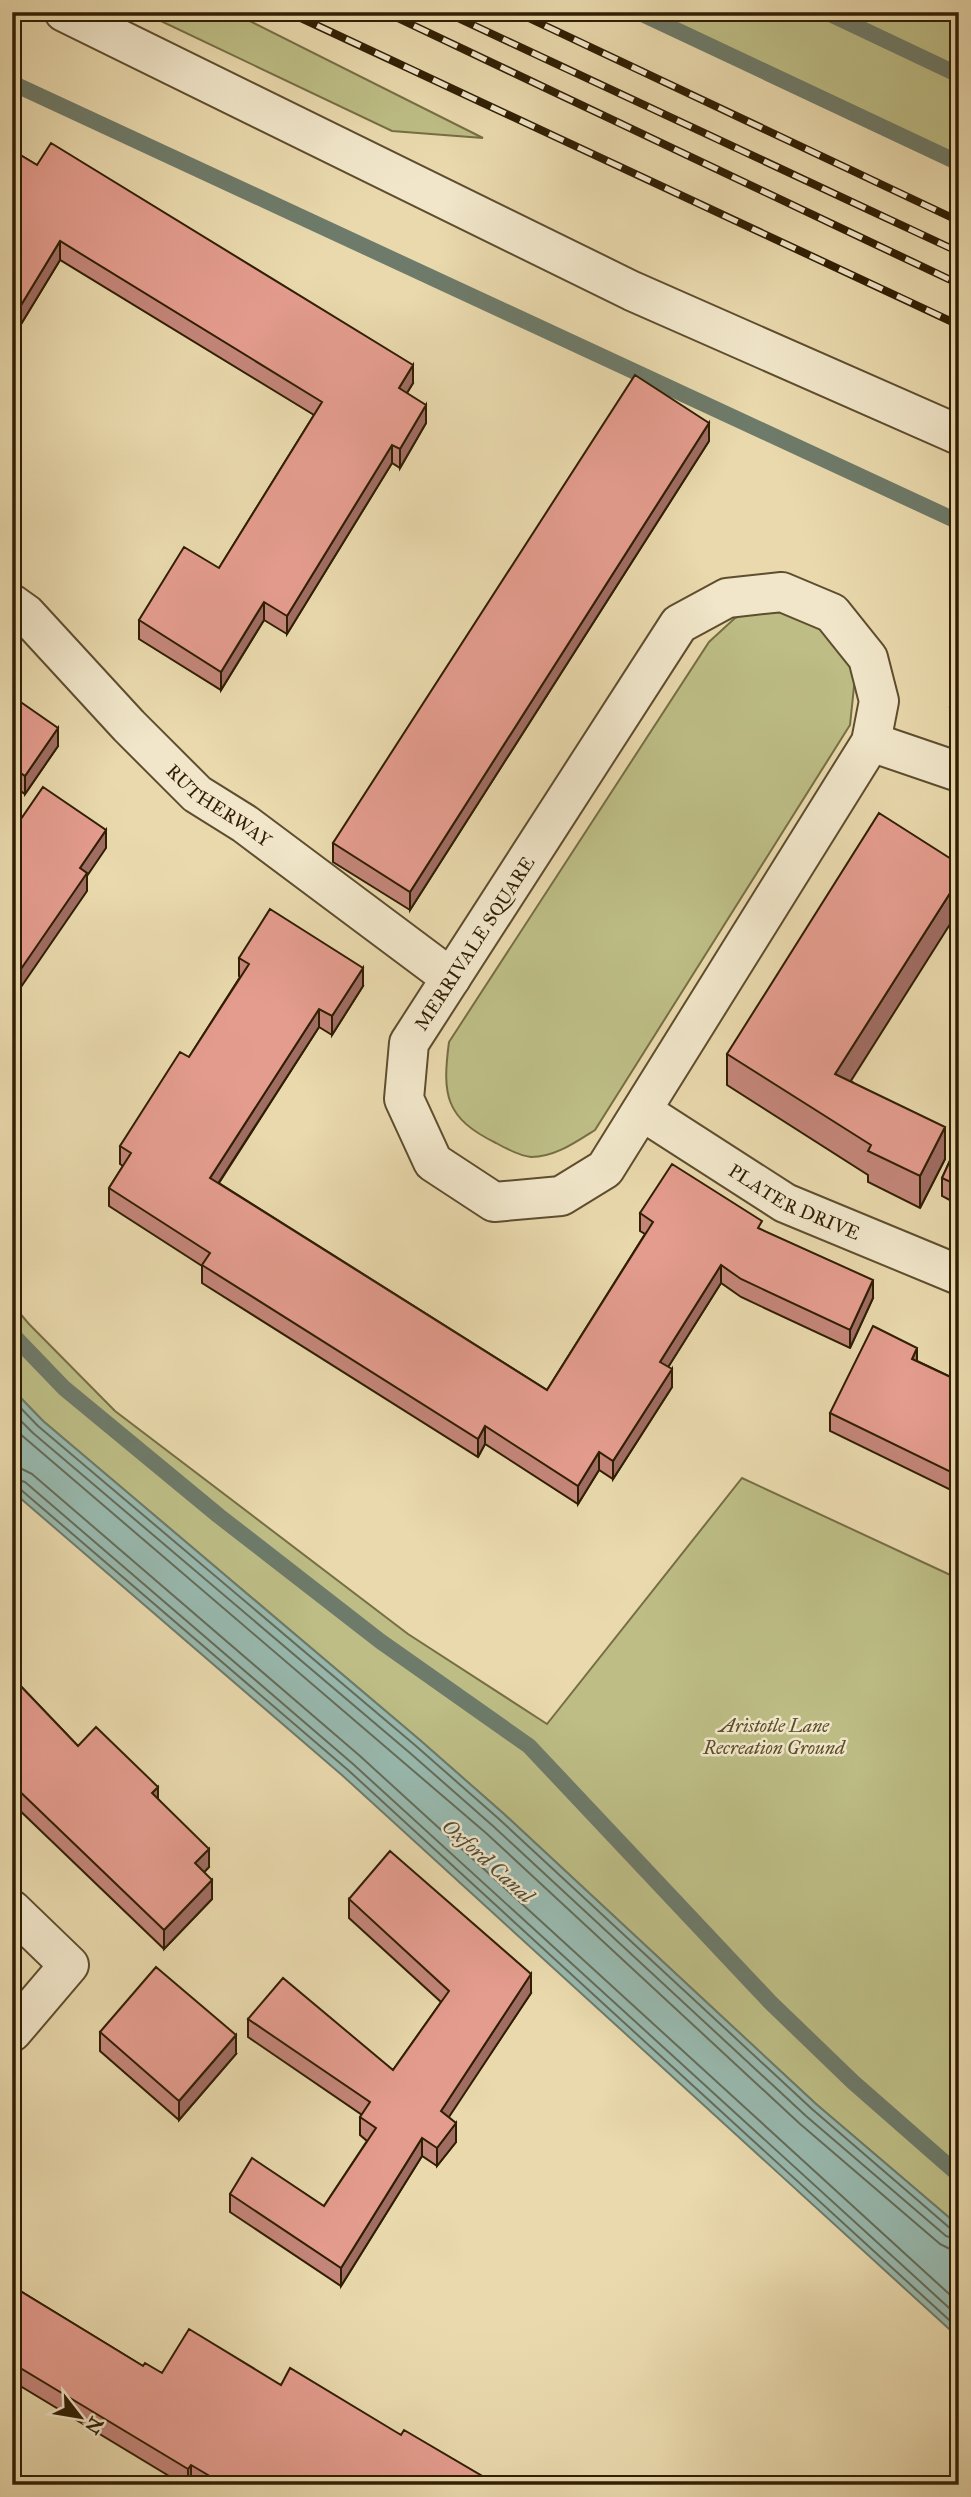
<svg xmlns="http://www.w3.org/2000/svg" width="971" height="2497" font-family="'IM FELL Great Primer',serif">
  <style>
    .green { fill: #bdbd85; stroke: #766e44; stroke-width: 2 }
    .water { fill: #98b9af; stroke: #6e7b6a; stroke-width: 2 }
    .lines { fill: none; stroke-linecap: round; stroke-linejoin: round }
    .shore { stroke: #646c59; stroke-width: 2 }
    .stream { stroke: #6e7b6a; stroke-width: 16 }
    .minor-casing { stroke: #5e4d2e; stroke-width: 42 }
    .minor { stroke: #f1e6ca; stroke-width: 38 }
    .rail-casing { stroke: #301e03; stroke-width: 8 }
    .rail { stroke: #f1e6ca; stroke-width: 5; stroke-dasharray: 16; stroke-linecap: butt }
    .wall { fill: #c4867a; stroke: #301e03; stroke-width: 2 }
    .shaded-wall { fill: #a06d63; stroke: #301e03; stroke-width: 2 }
    .building { fill: #e49c8e; stroke: #301e03; stroke-width: 2 }
    .labels { text-anchor: middle; stroke-width: 5; stroke-linejoin: round; paint-order: stroke }
    .street-label { font-size: 19px; fill: #301e03; stroke: #f1e6ca }
    .park-label { font-size: 19px; font-style: italic; fill: #5a4e2a; stroke: #f1e6ca }
    .water-label { font-size: 21px; font-style: italic; fill: #4f4c37; stroke: #f1e6ca }
  </style>
  <rect width="100%" height="100%" fill="#e9d9ad"/>
  <filter id="stains"><feTurbulence type="fractalNoise" baseFrequency=".00286" numOctaves="4"/><feColorMatrix values="0 0 0 0 .2 0 0 0 0 .09 0 0 0 0 .02 0 0 0 .5 -.17"/></filter>
  <radialGradient id="worn" r=".72"><stop offset=".6" stop-color="#630" stop-opacity="0"/><stop offset="1" stop-color="#630" stop-opacity=".3"/></radialGradient>
  <!-- green -->
  <path class="green" d="M142 12H232L483 138 392 131Z
    M642 12H959V163Z
    M763 604 792 605 844 643 855 677 850 725 595 1130C576 1142 555 1157 531 1157 520 1156 505 1148 496 1143 445 1118 442 1095 449 1042L709 642 735 618Z
    M12 1304 29 1324 115 1411 408 1634 547 1724 742 1478 959 1579V2226L816 2104 504 1814 421 1741 43 1421 12 1389Z"/>
  <!-- water -->
  <path class="water" d="M12 1389 43 1421 421 1741 504 1814 816 2104 959 2226V2338L343 1776 12 1491Z"/>
  <g class="lines">
    <!-- shore -->
    <path class="shore" d="M12 1399 38 1426 416 1746 499 1819 812 2109 951 2229 959 2231
      M12 1412 33 1433 410 1753 493 1826 806 2116 946 2236 959 2240
      M12 1427 486 1833 799 2123 940 2244 950 2249 959 2250
      M12 1468 22 1469 32 1474 360 1756 959 2303
      M12 1478 25 1482 353 1764 959 2317
      M12 1487 20 1489 348 1770 959 2329"/>
    <!-- stream -->
    <path class="stream" d="M638 12 959 163
      M826 12 959 75
      M12 83 959 522
      M12 1334 64 1388 219 1516 380 1641 529 1746 770 2002 853 2082 959 2175"/>
    <!-- minor casing -->
    <g class="minor-casing">
      <g id="minor">
        <path d="M64 12 632 291 959 435"/>
        <path d="M782 592 832 613 868 658 879 701 871 742 605 1169 561 1196 494 1202 433 1162 404 1099 409 1043 679 624 727 598Z"/>
        <path id="s1" d="M12 604 26 614 129 726 197 794 245 824 451 978"/>
        <path d="M871 742 959 772"/>
        <path id="s2" d="M642 1111 785 1203 959 1275"/>
        <path d="M12 1910 69 1965 12 2032"/>
      </g>
    </g>
    <!-- minor -->
    <use href="#minor" class="minor"/>
    <!-- rail casing -->
    <g class="rail-casing">
      <path id="rail" d="M288 12 959 325
        M385 12 959 284
        M445 12 959 252
        M516 12 959 221"/>
    </g>
    <!-- rail -->
    <use href="#rail" class="rail"/>
  </g>
  <!-- wall -->
  <path class="wall" d="M12 150 37 165 413 383 407 393 426 423 400 468 392 463 287 634 264 620 221 690 139 639V620L219 568 314 415 60 260 12 339Z
    M709 441 410 910 333 862V843Z
    M959 694V731L950 726V707Z
    M12 696 58 746 25 794 12 785Z
    M239 958 363 986 332 1035 319 1027 219 1183 547 1390 645 1234 640 1231V1213L762 1230 873 1298 850 1348 741 1297 721 1283 668 1367 672 1387 613 1479 599 1470 578 1504 485 1444 478 1457 202 1283V1266L109 1206V1188L123 1166 120 1164V1146L189 1057 240 977 239 976Z
    M727 1054 851 1081 945 1159 920 1208 868 1182V1175L727 1085Z
    M959 1141V1205L942 1196V1178Z
    M917 1361 959 1381V1494L830 1431V1413Z
    M12 1677 78 1746 158 1799 209 1867 204 1872 212 1899 164 1949 12 1803Z
    M349 1899 531 1993 448 2117 456 2142 437 2166 422 2156 341 2286 230 2212V2194L324 2206 367 2141 360 2135V2117L362 2115 248 2037V2019L393 2070 441 2002 349 1918Z
    M100 2032 236 2054 179 2120 100 2051Z
    M12 2286 143 2366 162 2373 281 2385 401 2435 494 2485H194L191 2483 190 2485H184L12 2381Z"/>
  <!-- shaded-wall -->
  <path class="shaded-wall" d="M60 241V260L12 339V320Z
    M413 365V383L399 406V388Z
    M426 405V423L400 468V449Z
    M709 423V441L410 910V892Z
    M392 445V463L287 634V616Z
    M264 602V620L221 690V672Z
    M58 728V746L25 794V776Z
    M106 830V848L87 876V891L12 1000V982L80 868Z
    M959 879V910L835 1106V1074Z
    M363 968V986L332 1035V1016Z
    M319 1009V1027L210 1196V1178Z
    M945 1127V1159L920 1208V1176Z
    M721 1265V1283L660 1380V1362Z
    M873 1280V1298L850 1348V1330Z
    M917 1348V1366L912 1359Z
    M672 1369V1387L613 1479V1461Z
    M485 1426V1444L478 1457V1439Z
    M599 1452V1470L578 1504V1486Z
    M158 1787V1805L152 1793Z
    M209 1849V1867L195 1882V1863Z
    M212 1880V1899L164 1949V1930Z
    M531 1974V1993L441 2129V2111Z
    M236 2035V2054L179 2120V2101Z
    M456 2123V2142L437 2166V2148Z
    M422 2138V2156L341 2286V2268Z
    M191 2465V2483L190 2485H188V2469Z"/>
  <!-- building -->
  <path class="building" d="M51 143 413 365 399 388 426 405 400 449 392 445 287 616 264 602 221 672 139 620 184 547 219 568 322 402 60 241 12 320V150L37 165Z
    M635 375 709 423 410 892 333 843Z
    M959 694V712L950 707Z
    M12 696 58 728 25 776 12 767Z
    M43 787 106 830 80 868 87 873 12 982V832Z
    M879 813 959 864V879L835 1074 945 1127 920 1176 868 1151 871 1145 727 1054Z
    M270 909 363 968 332 1016 319 1009 210 1178 547 1390 653 1222 640 1213 672 1164 762 1221 758 1228 873 1280 850 1330 741 1279 721 1265 660 1362 672 1369 613 1461 599 1452 578 1486 485 1426 478 1439 202 1265 210 1253 109 1188 131 1153 120 1146 180 1052 189 1057 249 964 239 958Z
    M959 1141V1186L942 1178Z
    M873 1326 917 1348 912 1359 959 1381V1476L830 1413Z
    M12 1677 78 1746 96 1727 158 1787 152 1793 209 1849 195 1863 212 1880 164 1930 12 1784Z
    M390 1851 531 1974 441 2111 456 2123 437 2148 422 2138 341 2268 230 2194 252 2158 324 2206 376 2128 360 2117 370 2102 248 2019 283 1978 393 2070 449 1991 349 1899Z
    M156 1967 236 2035 179 2101 100 2032Z
    M12 2286 143 2366 145 2363 162 2373 189 2329 281 2385 290 2368 401 2435 404 2430 494 2483 493 2485H225L191 2465 188 2469 12 2363Z"/>
  <g class="labels">
    <!-- street labels -->
    <g class="street-label">
      <text dy="7" stroke="none"><textPath href="#s1" startOffset="290">RUTHERWAY</textPath></text>
      <text transform="translate(474 943) rotate(-57)" y="7">MERRIVALE SQUARE</text>
      <text dy="7" stroke="none"><textPath href="#s2" startOffset="178">PLATER DRIVE</textPath></text>
    </g>
    <!-- park labels -->
    <g class="park-label">
      <text x="774" y="1732">Aristotle Lane<tspan x="774" dy="22">Recreation Ground</tspan></text>
    </g>
    <!-- water labels -->
    <g class="water-label">
      <text transform="translate(488 1861) rotate(42)" y="7">Oxford Canal</text>
    </g>
  </g>
  <!-- margin -->
  <rect width="971" height="2497" fill="none" stroke="#e9d9ad" stroke-width="42"/>
  <rect x="14" y="14" width="943" height="2469" fill="none" stroke="#301e03" stroke-width="3.5"/>
  <rect x="21" y="21" width="929" height="2455" fill="none" stroke="#301e03" stroke-width="2"/>
  <!-- north arrow -->
  <g transform="translate(80 2417) rotate(121)" stroke="#f1e6ca" stroke-width="5" paint-order="stroke">
  <path d="M0-5L12 26L0 18L-12 26Z" fill="#301e03"/>
  <text y="-10" font-size="19" font-weight="bold" text-anchor="middle" fill="#301e03">N</text>
  </g>
  <rect width="100%" height="100%" filter="url(#stains)"/>
  <rect width="100%" height="100%" fill="url(#worn)"/>
</svg>
